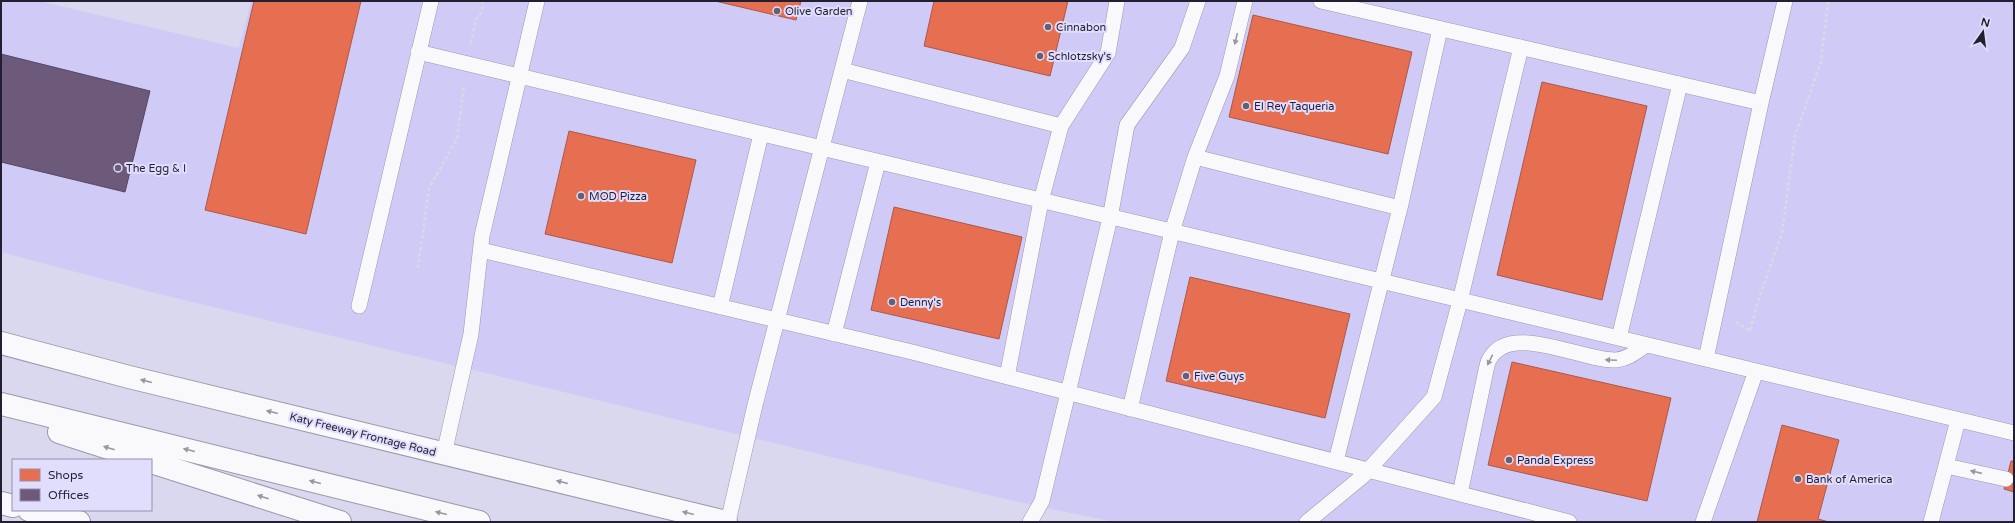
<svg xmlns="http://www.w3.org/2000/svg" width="2015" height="523" font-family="'Varela Round',sans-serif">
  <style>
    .built { fill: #d0cbf6 }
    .shops { fill: #e76f51; stroke: #ac5748 }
    .offices { fill: #6d597a; stroke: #564865 }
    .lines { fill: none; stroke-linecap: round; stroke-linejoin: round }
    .lane-casing { stroke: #9a98aa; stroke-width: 16 }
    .secondary-casing { stroke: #9a98aa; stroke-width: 24 }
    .highway-casing { stroke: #9a98aa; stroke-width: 24 }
    .path { stroke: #dadae0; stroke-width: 2.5; stroke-dasharray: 3 3; stroke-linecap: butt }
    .lane { stroke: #f9f9fc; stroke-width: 15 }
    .secondary { stroke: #f9f9fc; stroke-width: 22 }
    .highway { stroke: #f9f9fc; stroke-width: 22 }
    .oneway { fill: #9897a2 }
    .poi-dot { fill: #626074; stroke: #e0ddfd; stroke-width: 1.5 }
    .labels { text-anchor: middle; stroke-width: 4; stroke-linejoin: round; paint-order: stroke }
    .poi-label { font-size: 11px; fill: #221f33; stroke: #e0ddfd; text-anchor: start }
    .street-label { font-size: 11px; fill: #221f33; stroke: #e0ddfd }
  </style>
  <rect width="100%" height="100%" fill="#dad8ee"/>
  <!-- built -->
  <path class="built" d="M1 1H39L239 48 251 1H2014V522H1114L1013 501 151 292 1 252Z"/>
  <!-- shops -->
  <path class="shops" d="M254 1H361L306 234 205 210Z
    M715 1H801L796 20Z
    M934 1H1068L1050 76 924 46Z
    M1253 15 1412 52 1388 154 1229 117Z
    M1542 82 1647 106 1602 300 1497 275Z
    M569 131 696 160 672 263 545 234Z
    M894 207 1022 237 999 339 871 310Z
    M1190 277 1350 314 1325 418 1166 381Z
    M1512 362 1671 398 1647 501 1488 465Z
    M1782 425 1839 440 1818 519 1829 522H1757Z
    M2011 461H2014V492L2004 489Z"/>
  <!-- offices -->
  <path class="offices" d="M1 54 150 91 125 192 1 162Z"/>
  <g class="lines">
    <!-- lane casing -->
    <g class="lane-casing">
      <path id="lane" d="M1321 1 1761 103
        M418 52 1381 281 2014 433
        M842 70 1061 126 1041 201 1007 377
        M1061 126 1108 53 1117 1
        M1195 157 1400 208
        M481 250 912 352 1569 522
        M359 306 431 1
        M720 307 761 134
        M834 334 878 162
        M1619 338 1680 84
        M1706 359 1761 103 1785 1
        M1130 409 1172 232 1195 157 1227 76 1245 1
        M444 454 471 334 482 236 537 1
        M1336 461 1400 208 1440 29
        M1946 466 2006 479
        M1460 494 1485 375C1486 370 1487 364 1489 360 1509 320 1584 362 1616 360 1628 359 1637 351 1646 345
        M728 522 755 405 860 1
        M1030 522 1042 501 1110 218 1127 125 1182 48 1198 1
        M1307 522 1363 476 1434 397 1460 301 1521 47
        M1703 522 1756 371
        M1931 522 1958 420"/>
    </g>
    <!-- secondary casing -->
    <g class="secondary-casing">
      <path id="secondary" d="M1 343 129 377 726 522"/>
    </g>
    <!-- highway casing -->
    <g class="highway-casing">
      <path id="highway" d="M1 404 479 522
        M59 432 146 460
        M151 462 340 522
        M1 503 13 506
        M29 510 79 522"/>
    </g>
    <!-- path -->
    <path class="path" d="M471 43 476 19 482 11 483 1
      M418 268 429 188 457 139 464 85
      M1736 322 1750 331 1758 301 1782 233 1795 136 1821 62 1828 1"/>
    <!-- lane -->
    <use href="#lane" class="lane"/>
    <!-- secondary -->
    <use href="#secondary" class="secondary"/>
    <!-- highway -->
    <use href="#highway" class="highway"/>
  </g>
  <!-- one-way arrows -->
  <defs><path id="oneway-solid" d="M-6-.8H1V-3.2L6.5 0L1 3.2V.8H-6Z"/></defs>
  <g class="oneway">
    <use href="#oneway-solid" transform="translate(1236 39) rotate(103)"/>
    <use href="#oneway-solid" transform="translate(1490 360) rotate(116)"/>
    <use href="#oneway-solid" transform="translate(1611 360) rotate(-178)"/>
    <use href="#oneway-solid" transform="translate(146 381) rotate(-166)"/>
    <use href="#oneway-solid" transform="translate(272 412) rotate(-166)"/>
    <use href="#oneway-solid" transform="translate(109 448) rotate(-162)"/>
    <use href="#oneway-solid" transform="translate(189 450) rotate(-166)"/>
    <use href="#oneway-solid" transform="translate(1976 472) rotate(-167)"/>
    <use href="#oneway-solid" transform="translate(315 482) rotate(-166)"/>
    <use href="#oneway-solid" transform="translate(562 482) rotate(-166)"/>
    <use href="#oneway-solid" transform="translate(263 497) rotate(-162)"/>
    <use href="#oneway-solid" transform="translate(441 513) rotate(-166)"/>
    <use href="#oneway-solid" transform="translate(688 513) rotate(-166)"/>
  </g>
  <!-- markers -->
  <g class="poi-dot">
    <circle cx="777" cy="11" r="4"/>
    <circle cx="1048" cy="27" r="4"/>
    <circle cx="1040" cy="56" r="4"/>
    <circle cx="1246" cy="106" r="4"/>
    <circle cx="118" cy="168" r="4"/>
    <circle cx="581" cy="196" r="4"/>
    <circle cx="892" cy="302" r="4"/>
    <circle cx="1186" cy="376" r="4"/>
    <circle cx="1509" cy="460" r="4"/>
    <circle cx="1798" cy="479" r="4"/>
  </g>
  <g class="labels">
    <!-- poi labels -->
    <g class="poi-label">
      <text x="785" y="15">Olive Garden</text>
      <text x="1056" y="31">Cinnabon</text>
      <text x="1048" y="60">Schlotzsky's</text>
      <text x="1254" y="110">El Rey Taqueria</text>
      <text x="126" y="172">The Egg &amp; I</text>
      <text x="589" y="200">MOD Pizza</text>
      <text x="900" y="306">Denny's</text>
      <text x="1194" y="380">Five Guys</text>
      <text x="1517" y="464">Panda Express</text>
      <text x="1806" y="483">Bank of America</text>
    </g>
    <!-- street labels -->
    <g class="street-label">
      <text transform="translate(363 434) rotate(14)" y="4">Katy Freeway Frontage Road</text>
    </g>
  </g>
  <!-- border -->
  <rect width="2015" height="523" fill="none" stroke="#221f33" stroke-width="4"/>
  <!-- legend -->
  <rect x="12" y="459" width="140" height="52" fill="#e0ddfd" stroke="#9491ac"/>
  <rect x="20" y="469" width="20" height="12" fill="#e76f51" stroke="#9491ac"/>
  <text x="48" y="479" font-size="12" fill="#221f33">Shops</text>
  <rect x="20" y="489" width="20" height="12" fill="#6d597a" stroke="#9491ac"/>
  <text x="48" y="499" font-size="12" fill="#221f33">Offices</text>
  <!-- north arrow -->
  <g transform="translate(1983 32) rotate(14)" stroke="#e0ddfd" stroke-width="3" paint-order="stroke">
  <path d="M0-3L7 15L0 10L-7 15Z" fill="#221f33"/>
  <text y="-6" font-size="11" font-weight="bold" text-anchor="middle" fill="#221f33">N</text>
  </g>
</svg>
